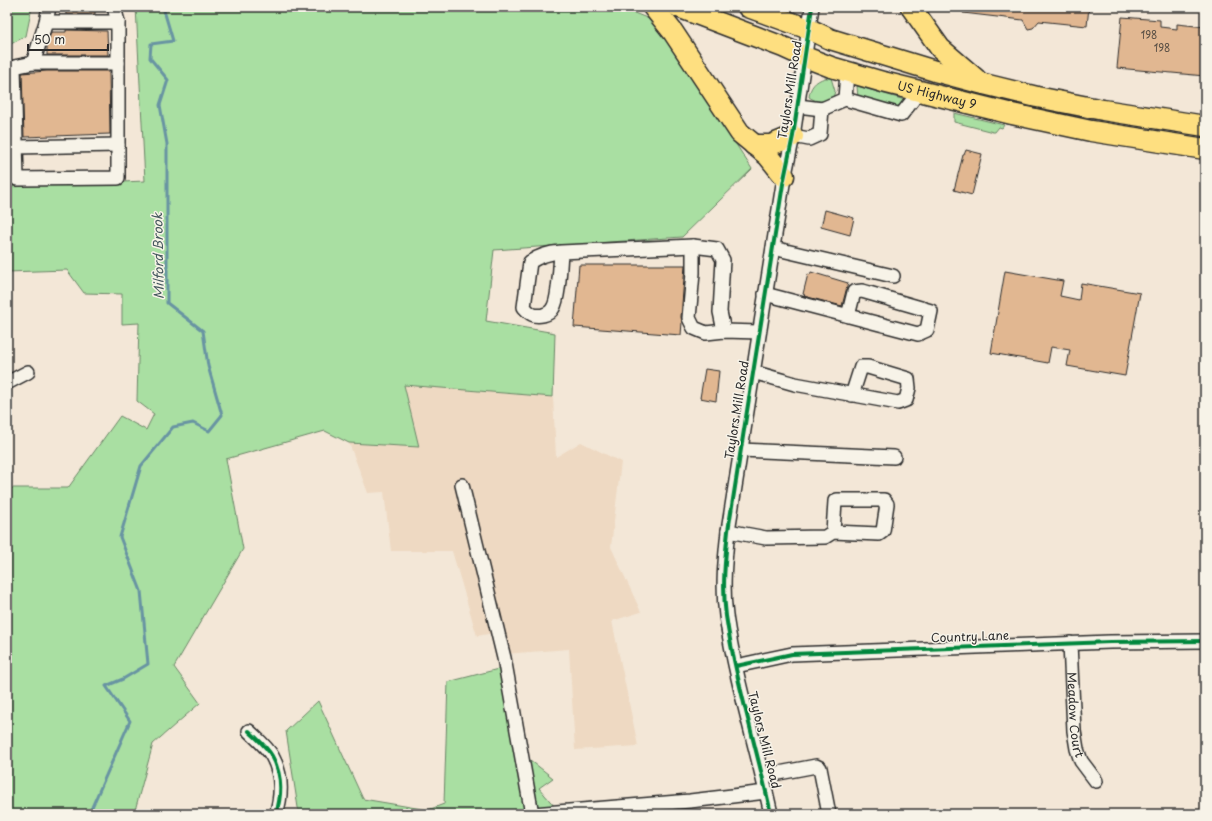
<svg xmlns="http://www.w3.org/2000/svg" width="1212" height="821" font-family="'Playpen Sans',sans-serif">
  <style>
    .built { fill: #eed9c2 }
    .green { fill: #a9dfa2; stroke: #6a8566 }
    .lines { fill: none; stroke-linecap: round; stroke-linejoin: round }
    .stream { stroke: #6894a2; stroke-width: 3 }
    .building { fill: #e1b791; stroke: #2b2b2b }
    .minor-casing { stroke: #2b2b2b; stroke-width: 16 }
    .highway-casing { stroke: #2b2b2b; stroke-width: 23 }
    .minor { stroke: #f7f3e8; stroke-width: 13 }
    .highway { stroke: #fedf80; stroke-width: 20 }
    .cycleway-casing { stroke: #f7f3e8; stroke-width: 6 }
    .cycleway { stroke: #00873e; stroke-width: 4 }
    .labels { text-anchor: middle; stroke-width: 3; stroke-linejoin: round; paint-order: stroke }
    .number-label { font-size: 10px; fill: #584e44 }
    .street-label { font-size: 12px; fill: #2b2b2b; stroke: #f7f3e8 }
    .water-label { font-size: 13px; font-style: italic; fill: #44575d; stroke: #f7f3e8 }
  </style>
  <rect width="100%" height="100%" fill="#f3e7d7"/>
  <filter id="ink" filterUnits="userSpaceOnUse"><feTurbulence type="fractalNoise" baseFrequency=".025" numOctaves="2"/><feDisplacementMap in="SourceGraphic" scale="8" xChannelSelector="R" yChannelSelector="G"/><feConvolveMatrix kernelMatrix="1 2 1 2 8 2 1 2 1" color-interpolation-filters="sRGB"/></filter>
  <g filter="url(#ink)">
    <!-- built -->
    <path class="built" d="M404 385 553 397 556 457 581 442 621 462 611 547 641 612 612 621 638 746 575 750 569 649 504 654 499 632 477 636 452 551H391L384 492 368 493 349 443 419 447Z"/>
    <!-- green -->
    <path class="green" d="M7 7H32L26 36 7 46Z
      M136 7H619L657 22 752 169 682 237 494 250 486 321 555 333 553 397 404 385 419 447 349 443 325 431 226 459 243 549 174 667 200 703 153 744 134 814H7V483L8 488H68L120 416 146 430 154 414 137 401 139 323 122 324V294L84 293 67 270 7 272V187L145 181Z
      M825 78H831L835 91 833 98C825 102 817 103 809 97 810 87 815 81 825 78Z
      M857 86 905 100 898 108 858 98Z
      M954 113 1004 125 1002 128 999 127 995 132H993L954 122Z
      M506 667 525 756 553 778 539 788 555 807 599 814H299L286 731 318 701 363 799 428 810 444 804 448 682Z"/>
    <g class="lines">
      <!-- stream -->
      <path class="stream" d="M89 814 130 721 106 686 123 679 148 664 141 591 120 537 141 466 173 427 193 423 209 431 222 415 208 366 203 331 167 303V144L160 105 168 80 150 58 151 44 173 41 163 7"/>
    </g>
    <!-- building -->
    <path class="building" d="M65 7H95V14H66Z
      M963 7H1089L1087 26 1039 21 1033 28 1028 29 1023 20 963 13Z
      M1122 17 1160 20V27L1177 29V24L1205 27V76L1117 68Z
      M66 30 107 31 108 55H47V46L51 32H66Z
      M47 71H109L110 134 24 137 22 73Z
      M966 150 982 154 972 195 954 190 963 155H964Z
      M825 210 854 218 850 235 821 227Z
      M579 265H685L681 317 682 322 681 335 574 327Z
      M1005 271 1063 281 1060 296 1079 300 1081 283 1140 293 1125 376 1067 366 1070 350 1051 347 1048 363 991 353Z
      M811 272 848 283 842 306 804 296 805 295 803 294 808 274 810 275Z
      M705 369 719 371 716 401 700 398Z"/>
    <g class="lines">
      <!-- minor casing -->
      <g class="minor-casing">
        <g id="minor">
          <path d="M49 7 46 22 33 63 14 67 17 179 118 178V22L114 7"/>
          <path d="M46 22H118"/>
          <path d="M33 63H118"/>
          <path d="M845 99 847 72"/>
          <path d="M798 106 822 109"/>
          <path d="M793 136 809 139 820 134 822 109 845 99 901 115 920 91"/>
          <path d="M16 147 118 145"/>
          <path d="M693 246V273L689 318 694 328 706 333 724 331 759 332"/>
          <path d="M773 248 893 276"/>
          <path d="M561 252C560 265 559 299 553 308 551 312 547 314 543 315 534 317 530 314 524 307L530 262C540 255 549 253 561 252L693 246 717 249 723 260 720 312 724 331"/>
          <path d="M765 294 918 334 927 330 931 311 862 291 854 292 848 316"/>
          <path d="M753 372 795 384 898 403 906 400 909 388 908 379 868 367H861L852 395"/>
          <path d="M7 383 28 372"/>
          <path d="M741 450 894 457"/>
          <path d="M462 485 504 658 532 814"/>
          <path d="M728 531 766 538 825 537 833 532 879 534 883 531 887 504 884 500H837L835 501 833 532"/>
          <path id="s1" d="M1070 643 1074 731 1077 749 1081 761 1096 781"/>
          <path d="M736 666 792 654 1110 642 1205 641"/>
          <path d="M249 731C256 738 267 747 272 756 282 774 282 795 276 814"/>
          <path d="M763 776 816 766 820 768 829 814"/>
          <path d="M533 814 690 801 766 792"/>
          <path d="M771 814C757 748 736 683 726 616 722 587 725 559 728 531L783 184 793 136 812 7"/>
        </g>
      </g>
      <!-- highway casing -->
      <g class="highway-casing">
        <g id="highway">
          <path d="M653 7 673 32 740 133 768 156 784 176"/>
          <path id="s2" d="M678 7 783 47 805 57 831 67 883 82 1012 114 1091 131 1205 149"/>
          <path d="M748 7 809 29 830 39 935 71 980 83 1037 97 1103 110 1205 126"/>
          <path d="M911 7 940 48 976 79"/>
          <path d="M754 145H771L793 136"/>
        </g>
      </g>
      <!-- minor -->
      <use href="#minor" class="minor"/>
      <!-- highway -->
      <use href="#highway" class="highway"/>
      <!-- cycleway casing -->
      <g class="cycleway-casing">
        <path id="cycleway" d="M736 666 792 654 1110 642 1205 641
          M249 731C256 738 267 747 272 756 282 774 282 795 276 814
          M771 814C757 748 736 683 726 616 722 587 725 559 728 531L783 184 793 136 812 7"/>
      </g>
      <!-- cycleway -->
      <use href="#cycleway" class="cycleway"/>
    </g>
  </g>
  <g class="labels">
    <!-- number labels -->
    <g class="number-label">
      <text x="1149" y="39">198</text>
      <text x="1162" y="52">198</text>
    </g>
    <!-- street labels -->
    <g class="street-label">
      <text transform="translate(790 90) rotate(-81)" y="4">Taylors Mill Road</text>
      <text dy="4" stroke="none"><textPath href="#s2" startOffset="274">US Highway 9</textPath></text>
      <text transform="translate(737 410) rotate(-81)" y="4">Taylors Mill Road</text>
      <text transform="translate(970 637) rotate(-2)" y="4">Country Lane</text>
      <text dy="4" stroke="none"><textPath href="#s1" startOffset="72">Meadow Court</textPath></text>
      <text transform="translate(764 740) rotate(76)" y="4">Taylors Mill Road</text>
    </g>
    <!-- water labels -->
    <g class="water-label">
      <text transform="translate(158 256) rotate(-91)" y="5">Milford Brook</text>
    </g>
  </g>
  <!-- margin -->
  <rect width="1212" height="821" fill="none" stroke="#f7f3e8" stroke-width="24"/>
  <rect x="12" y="12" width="1188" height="797" fill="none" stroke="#2b2b2b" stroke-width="1.5" filter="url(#ink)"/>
  <!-- scale -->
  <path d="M28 44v6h80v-6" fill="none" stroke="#2b2b2b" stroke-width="2"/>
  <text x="34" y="44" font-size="12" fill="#2b2b2b" stroke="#f7f3e8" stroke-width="3" paint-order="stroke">50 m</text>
</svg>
